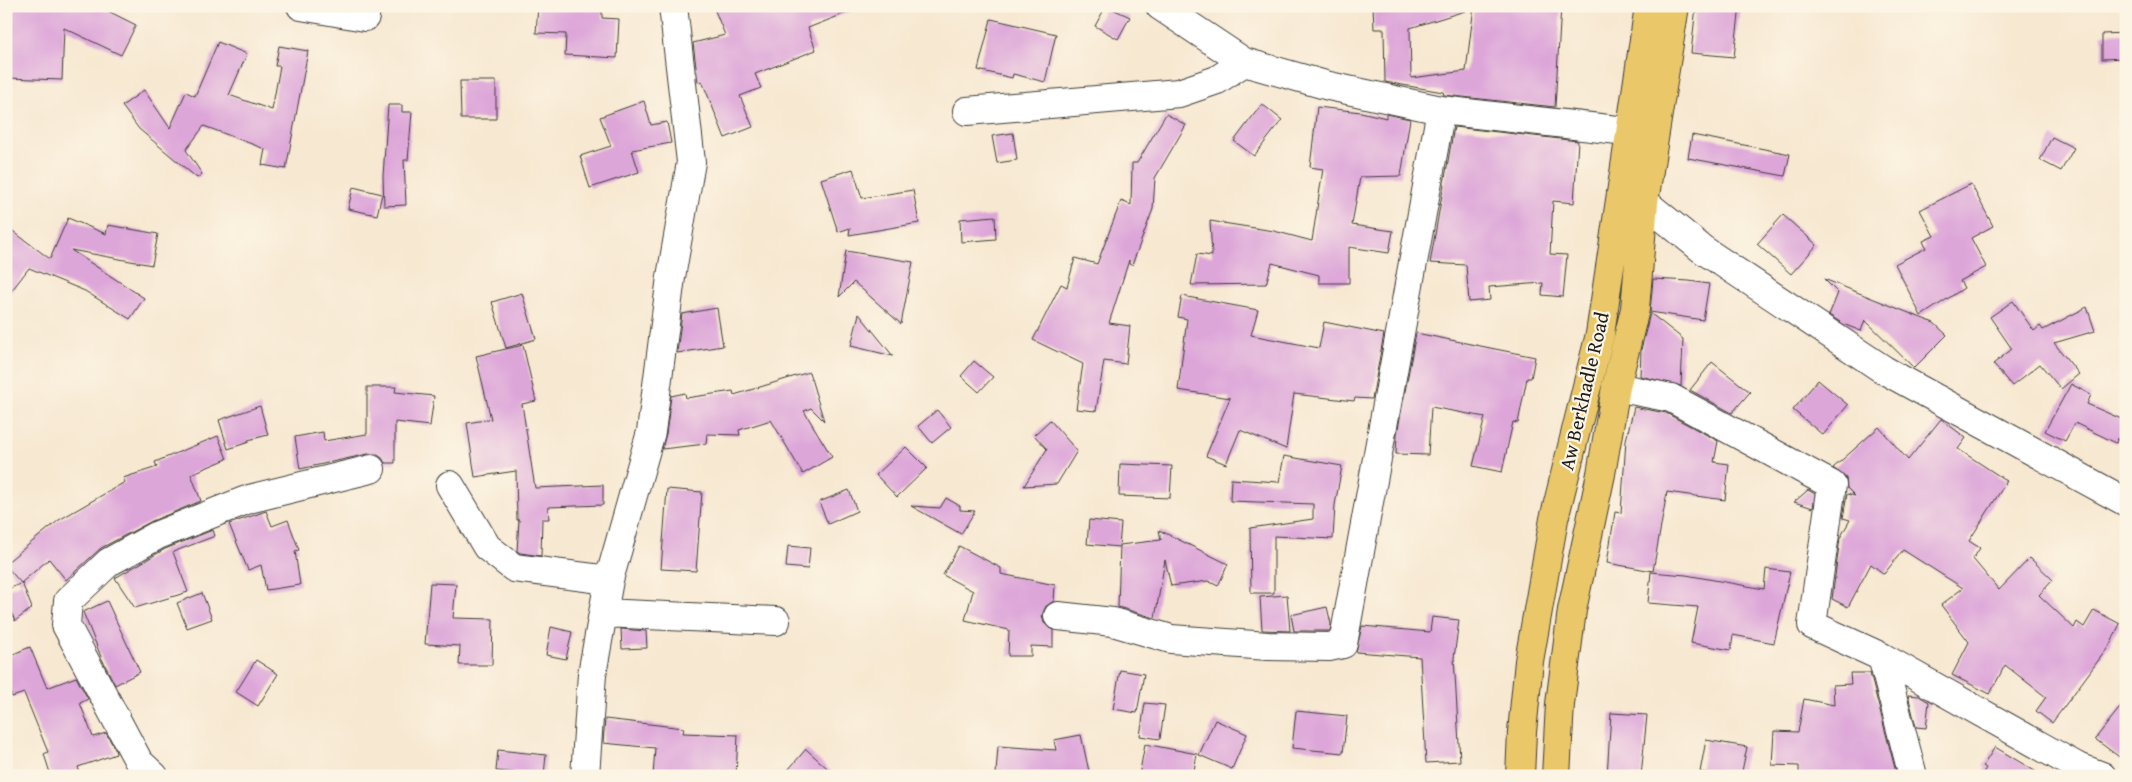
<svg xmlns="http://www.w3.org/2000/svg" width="2132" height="782" font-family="'Gentium Book Plus',serif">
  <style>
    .building { fill: #dda6d9 }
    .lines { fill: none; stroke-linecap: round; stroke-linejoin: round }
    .minor-casing { stroke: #3d3b37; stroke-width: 30 }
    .major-casing { stroke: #3d3b37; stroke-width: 30 }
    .minor { stroke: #fff; stroke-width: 28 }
    .major { stroke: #eac769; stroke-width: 28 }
    .labels { text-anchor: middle; stroke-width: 4.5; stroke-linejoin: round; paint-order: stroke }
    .street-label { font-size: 20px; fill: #1c1c1c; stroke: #fcf5e5 }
  </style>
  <rect width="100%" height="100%" fill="#fcf5e5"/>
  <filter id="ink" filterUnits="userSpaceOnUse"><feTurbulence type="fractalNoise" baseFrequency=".02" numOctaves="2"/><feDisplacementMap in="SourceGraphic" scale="10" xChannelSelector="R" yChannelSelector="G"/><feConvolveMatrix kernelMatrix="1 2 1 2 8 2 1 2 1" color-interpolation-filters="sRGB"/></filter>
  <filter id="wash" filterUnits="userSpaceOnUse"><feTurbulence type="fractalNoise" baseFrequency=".0096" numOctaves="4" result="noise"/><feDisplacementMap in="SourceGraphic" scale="20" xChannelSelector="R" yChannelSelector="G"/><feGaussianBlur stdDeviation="1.12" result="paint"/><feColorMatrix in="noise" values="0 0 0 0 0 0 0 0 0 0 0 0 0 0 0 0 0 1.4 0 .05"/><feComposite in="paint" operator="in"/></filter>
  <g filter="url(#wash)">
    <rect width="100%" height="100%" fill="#f7e8d1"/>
    <g id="blocks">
      <!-- building -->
      <path class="building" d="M7 6H98L136 25 121 55 64 28 62 80 6 78Z
        M538 6H602V18L619 19 617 58 565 55 566 34 536 33Z
        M713 6H781L784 14 805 6H859V8L808 28 816 50 755 74 761 88 740 96 753 127 725 138 702 81 698 82 693 43 725 35Z
        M1106 6 1130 17 1118 39 1095 26Z
        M1373 6H1464L1465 11 1410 28 1411 78 1466 71 1474 6H1561L1555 107 1444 95 1443 92 1385 82 1384 29H1374Z
        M1696 6H1740L1734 57 1691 53Z
        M991 19 1056 34 1045 82 1013 74 1012 78 978 70Z
        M2126 33V58L2102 59V34Z
        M218 42 247 54 229 95 272 110 280 66H275L279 46 308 51 286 169 262 165 265 149 204 126 186 150 202 174 197 178 139 129 122 106 144 90 170 128 186 92 195 96Z
        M460 81H496V119H461Z
        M644 101 651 125 667 122 671 143 632 150 639 172 590 188 580 156 611 146 600 117Z
        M1262 104 1282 120 1254 156 1234 141Z
        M388 105H402V112H412L408 160H404L406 205 384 206 383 176Z
        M1317 107 1361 112 1386 118V114L1410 119 1401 176 1360 177 1352 225 1393 231 1389 253 1349 247V283H1319V275L1272 263 1266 284 1191 285 1197 254 1212 256 1210 221 1274 231 1312 241 1323 169 1310 167Z
        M1166 114 1186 125 1155 178 1153 209 1132 265 1129 264V260L1109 323 1130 326 1126 364 1104 361 1096 411 1076 409 1083 364 1033 340 1061 284 1067 287 1075 258 1097 264 1121 201 1131 205 1132 163H1137Z
        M1454 127 1578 141 1574 203 1553 201 1550 254 1567 255 1563 297 1542 295 1543 283 1489 287 1490 300 1469 302 1466 265 1430 263Z
        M1013 133 1017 160 997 163 992 136Z
        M1692 135 1790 154 1785 176 1688 158Z
        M2052 137 2074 148 2061 171 2040 160Z
        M853 169 862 198 913 190 919 223 849 235 850 228 838 232 821 179Z
        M1971 184 1993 226 1971 238 1986 267 1960 281 1964 288 1921 316 1895 264 1926 248 1923 241 1934 236 1920 210Z
        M353 187 382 194 377 215 348 209Z
        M1783 215 1817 245 1791 274 1757 244Z
        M995 216 996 239 961 242 960 219Z
        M68 218 106 234 108 225 158 234 152 265 71 250 144 298 130 319 85 291 29 268 6 298V226L50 259Z
        M846 251 913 262 901 324 854 282 839 297Z
        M1653 279 1689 281 1709 284 1703 320 1650 312Z
        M1824 279 1934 323 1947 335 1914 368 1865 320 1861 331 1843 324 1829 315 1838 293Z
        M522 293 536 339 506 348 492 302Z
        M1182 296 1258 310 1251 335 1319 348 1324 322 1384 334 1372 399 1355 398 1354 401 1294 394 1286 449 1240 430 1226 464 1206 456 1230 398 1178 390 1187 319 1178 317Z
        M2013 301 2034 331 2040 326 2043 330 2087 307 2095 331 2054 343 2079 374 2061 389 2040 364 2012 386 1993 364 2012 349 1990 317Z
        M717 308 723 346 677 353 682 314Z
        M1650 313 1683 339 1681 386 1640 376 1641 350Z
        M859 314 893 356 851 346Z
        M1416 333 1535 357 1531 378H1527L1518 423 1513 422 1502 472 1473 466 1485 417 1431 407 1428 455 1396 454 1397 434Z
        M523 345 536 401 522 404 535 488 603 485V505L548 507 549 519H542L541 556 520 553 517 551 519 520H517L516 471 475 477 467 423 491 419 476 356Z
        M974 361 993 377 979 392 961 376Z
        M1712 362 1750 392 1732 413 1690 390Z
        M809 372 824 421 811 408 804 411 832 457 803 474 771 420 739 430 740 435 707 434 706 444 662 449 666 434 671 396 685 393 686 398 733 391 734 395Z
        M1818 380 1848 405 1823 435 1793 410Z
        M2071 384 2091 395 2087 404 2126 421 2116 443 2075 423 2065 441 2045 431Z
        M367 387H396L395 392 434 396 430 426 395 422V463H385L382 458 376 454H368L300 469 295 437 323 432 324 441 367 434Z
        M260 406 268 435 248 440 249 442 228 449 219 420Z
        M1634 407 1666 413 1718 441 1714 462 1729 464 1725 500 1667 492 1653 571 1607 563 1615 512 1621 513 1626 440Z
        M937 410 951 427 932 443 918 426Z
        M1941 419 1966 438 1958 449 2007 481 1969 541 1980 548 1973 559 1999 590 2030 558 2053 580 2039 595 2074 628 2077 622 2084 627 2094 610 2120 624 2109 646 2052 723 2036 711 2046 697 2005 665 1990 694 1952 675 1969 642 1941 605 1963 588 1903 550 1884 574 1871 564 1848 607 1832 599 1840 538 1850 520 1843 518 1847 494 1855 496 1847 488 1846 478 1833 468 1879 427 1908 460Z
        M1050 420 1077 451 1057 484 1024 486 1047 449 1034 435Z
        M218 436 227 459 191 474 201 501 152 521 101 548 66 580 49 559 21 583 6 566V563L59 520 125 482 123 478 157 467 155 462Z
        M906 447 927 468 897 497 876 475Z
        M1284 456 1342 466 1335 505 1333 539 1274 536V593H1251L1250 528 1313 519V504L1230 501 1231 479 1279 482Z
        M1120 464 1172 466 1170 498 1119 496Z
        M667 489 702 492 696 571 661 569Z
        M849 490 857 511 828 524 819 502Z
        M1808 490 1815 494 1813 508 1794 502Z
        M946 498 960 506V510L975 511 961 534 911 506 940 508Z
        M266 511 272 526 288 520 299 550 295 551 300 585 266 590 261 565 248 570 229 524Z
        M1089 520 1121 523 1119 547 1087 544Z
        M213 530 215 536 173 552 188 592 135 608 115 578 165 549Z
        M1159 530 1228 564 1218 586 1208 581 1171 586 1165 560 1155 618 1118 607 1120 545 1161 540Z
        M788 546 810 548 808 569 786 567Z
        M959 546 1001 568V574L1055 585 1054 601 1046 606 1042 615 1044 623 1053 630V647L1031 646V656H1008L1009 630 965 620 973 591 943 575Z
        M1766 569 1790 572 1774 643 1733 635 1731 650 1691 643 1698 607 1648 603 1651 572 1686 575 1764 589Z
        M22 583 32 608 15 621 6 600V590Z
        M430 583 456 584 453 618 493 619 492 665H459L460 646 425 644Z
        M202 593 212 619 187 628 177 603Z
        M1287 595 1290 631 1262 630 1260 597Z
        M107 601 140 672 115 685 102 659 83 612Z
        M1327 607 1331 624 1330 631H1294L1291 615Z
        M1432 617 1459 620 1454 658 1460 761 1426 763 1420 657 1356 652 1362 626 1430 632Z
        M551 627 572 632 566 659 546 655Z
        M621 629 646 631 647 648 622 649Z
        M30 647 47 688 76 677 88 699 80 703 93 737 106 733 115 749 116 754 78 767 81 776H51L44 754 48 752 24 693 12 697 6 682V657Z
        M256 660 278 674 258 706 236 692Z
        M1120 670 1144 674 1137 713 1113 709Z
        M1850 673H1870L1897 776H1799V766L1772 765 1774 731 1798 732 1804 699 1834 705 1833 685 1851 684Z
        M1908 695 1919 696 1929 702 1926 728 1916 727Z
        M2126 700V762L2095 739Z
        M1145 703 1165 705 1160 739 1140 736Z
        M1296 711 1347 716 1343 753 1292 748Z
        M1611 713 1647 715 1641 776H1607Z
        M605 719 684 728 683 733 738 735 736 776H653L655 748 603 743Z
        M1215 720 1247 734 1232 769 1199 755Z
        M1081 735 1090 776 996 774 998 746 1056 750 1054 740Z
        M1706 740 1747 747 1741 776H1722L1700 772Z
        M1145 744 1197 754 1193 776H1139Z
        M1995 747 2043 776H1981L1986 768 1983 766Z
        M806 749 836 776H783Z
        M498 750 546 755 544 775 496 771Z"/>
    </g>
  </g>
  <g filter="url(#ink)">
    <use href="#blocks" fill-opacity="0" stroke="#3d3b37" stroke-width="1"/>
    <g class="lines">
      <!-- minor casing -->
      <g class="minor-casing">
        <path id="minor" d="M301 6 365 17 366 6
          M1160 6 1244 62 1329 86 1441 110 1653 134
          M967 111 1179 93 1217 80 1244 62
          M1622 199 1644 202 1702 249 1884 370 2126 502
          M1616 387 1671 398 1832 485 1812 625 1882 657 2076 766 2102 776
          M450 485 487 547 514 568 609 580
          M603 613 776 621
          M1058 616 1113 622 1171 639 1268 646 1329 647 1343 644 1441 110
          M1882 657 1913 776
          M154 776 139 762 66 625 68 601 109 562 158 535 249 499 371 469
          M585 776 592 674 609 580 651 432 671 277 691 162 673 6"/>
      </g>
      <!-- major casing -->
      <g class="major-casing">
        <path id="major" d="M1520 776 1522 732 1529 661 1554 519 1600 334 1649 6
          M1556 776 1560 704 1572 610 1601 474 1616 387 1635 309 1644 202 1675 6"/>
      </g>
      <!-- minor -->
      <use href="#minor" class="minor"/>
      <!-- major -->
      <use href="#major" class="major"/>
    </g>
  </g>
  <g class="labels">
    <!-- street labels -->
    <g class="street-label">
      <text transform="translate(1584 391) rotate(-77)" y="7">Aw Berkhadle Road</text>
    </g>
  </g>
  <!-- margin -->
  <rect width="2132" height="782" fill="none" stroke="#fcf5e5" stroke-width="25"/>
</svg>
